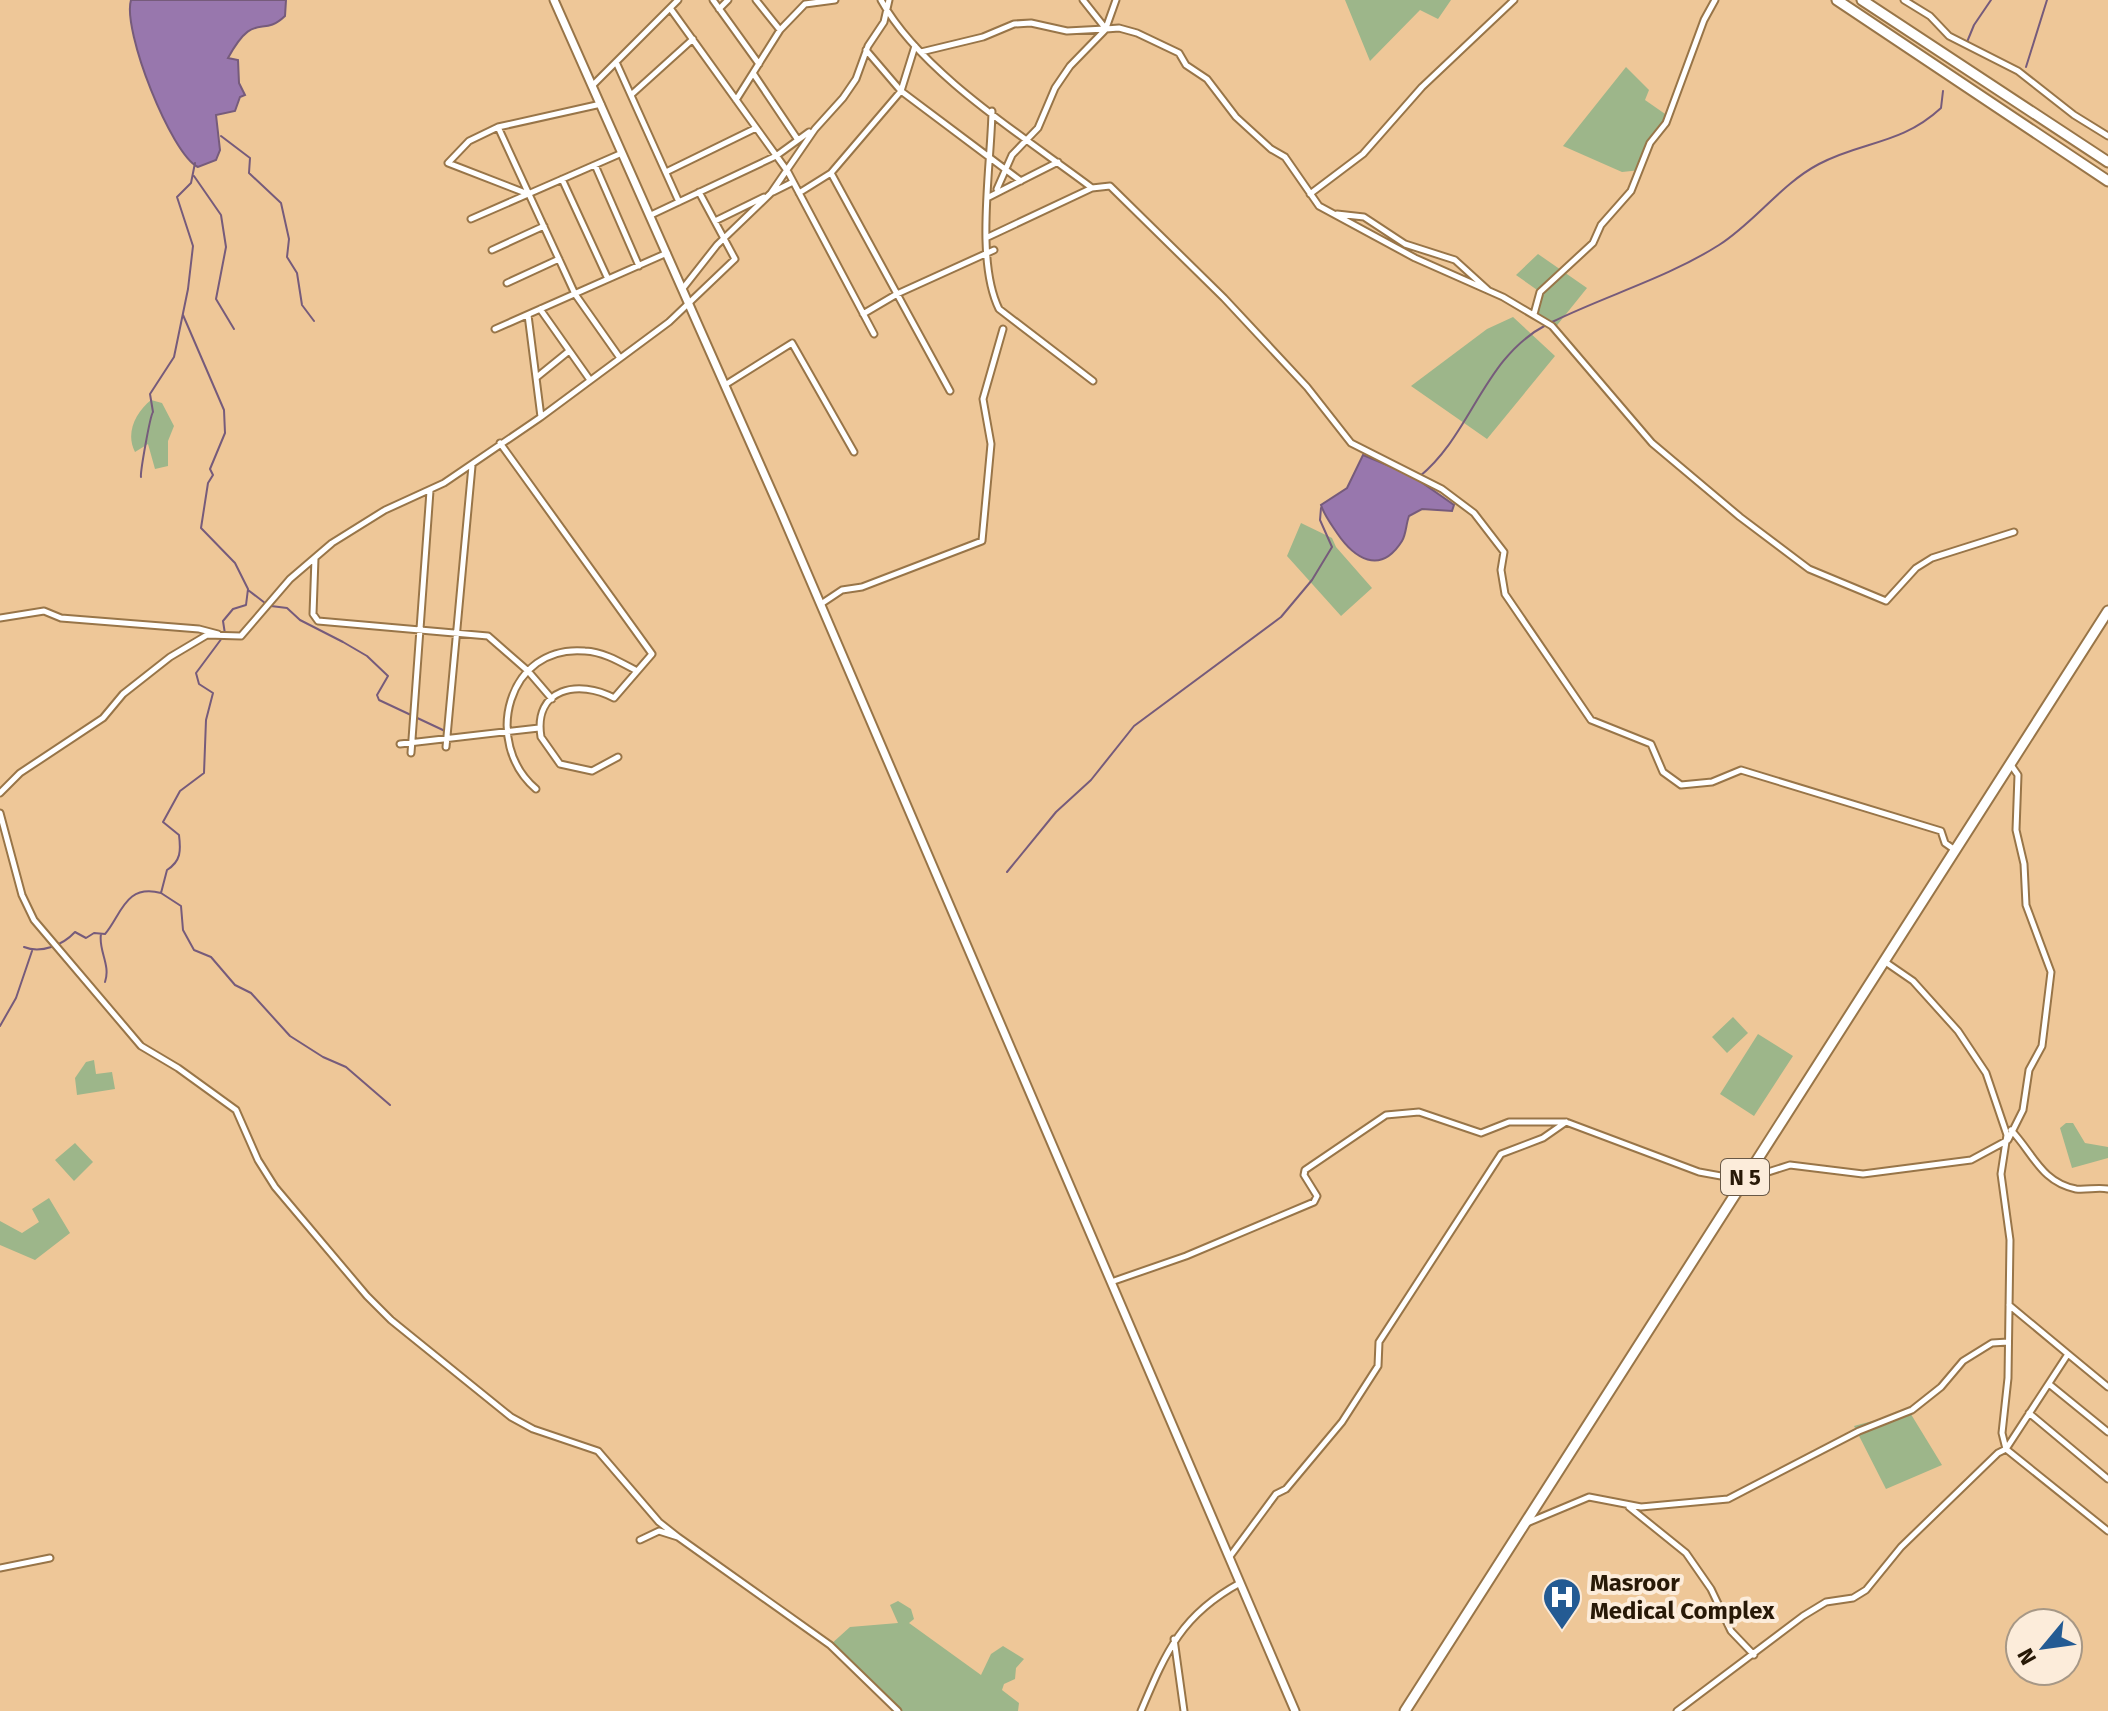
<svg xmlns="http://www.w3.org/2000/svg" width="2108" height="1711" font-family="'Fira Sans',sans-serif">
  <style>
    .green { fill: #9db68a }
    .water { fill: #9877ad; stroke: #765b7b; stroke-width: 2 }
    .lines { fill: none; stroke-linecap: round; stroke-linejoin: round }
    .stream { stroke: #765b7b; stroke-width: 2 }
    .minor-casing { stroke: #987548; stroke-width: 9 }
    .tertiary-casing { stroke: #987548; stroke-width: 11 }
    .trunk-casing { stroke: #987548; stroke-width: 13 }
    .minor { stroke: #fff; stroke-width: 5 }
    .tertiary { stroke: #fff; stroke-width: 7 }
    .trunk { stroke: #fff; stroke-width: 9 }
    .labels { text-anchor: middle; stroke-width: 8; stroke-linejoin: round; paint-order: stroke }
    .shield { fill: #fcecda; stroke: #685846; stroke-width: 2 }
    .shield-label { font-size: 22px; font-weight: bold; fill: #281907 }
    .poi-label { font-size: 24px; font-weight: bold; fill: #281907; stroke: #fcecda; text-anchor: start }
  </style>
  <rect width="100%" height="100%" fill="#eec798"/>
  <!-- green -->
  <path class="green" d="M1345 0H1451L1438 19 1420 10 1370 61Z
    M1626 67 1649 90 1645 100 1668 116 1650 143 1641 170 1622 172 1563 146Z
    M1538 254 1587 288 1554 329 1534 315 1540 292 1516 275Z
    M1513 317 1555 356 1487 439 1411 386 1487 329Z
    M151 400 162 403 174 426 168 441V466L155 469 148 444 135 452C125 433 136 412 151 400Z
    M1301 523 1332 538 1336 547 1372 588 1341 616 1287 556Z
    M1733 1017 1748 1033 1727 1053 1712 1037Z
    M1758 1034 1793 1056 1754 1116 1720 1094Z
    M94 1060 96 1074 112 1072 115 1089 77 1095 75 1078 86 1062Z
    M2066 1123H2073L2085 1143 2108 1147V1158L2072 1168 2060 1128Z
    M75 1143 93 1162 74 1181 55 1160Z
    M49 1198 70 1233 35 1260 0 1245V1221L22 1233 39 1222 32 1209Z
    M1909 1411 1942 1465 1886 1489 1854 1426Z
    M898 1601 911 1609 914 1619 909 1623 981 1675 991 1654 1003 1646 1024 1659 1016 1668 1015 1679 1004 1684 1002 1690 1019 1703 1018 1711H898L830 1645 850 1627 898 1623 890 1605Z"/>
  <!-- water -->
  <path class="water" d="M131 0H286L285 16C261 39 255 9 228 58L238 60 239 83 245 95 240 97 235 111 216 115 220 150 216 160 198 167C171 154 122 30 131 0Z
    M1363 455 1411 475 1454 505 1452 511 1422 509 1409 516C1406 524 1406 535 1402 541 1380 576 1354 558 1337 533 1331 524 1324 515 1321 505L1347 488Z"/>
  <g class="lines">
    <!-- stream -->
    <path class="stream" d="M1967 42 1974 25 1991 0
      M2026 67 2047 0
      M221 136 250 158 249 173 281 203 289 239 287 257 297 273 302 305 314 321
      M194 176 221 215 226 247 216 299 234 329
      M1552 322C1607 295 1667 278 1719 245 1755 222 1781 184 1819 164 1862 141 1901 145 1941 108L1943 91
      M141 477C140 473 150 416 153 412L150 394 174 357 188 289 193 246 177 197 191 183 195 163
      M1419 477C1472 434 1483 358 1546 325
      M248 590 265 603
      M271 606 287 608 300 620 343 642 367 656 388 676 377 695 379 700 445 731
      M1007 872 1056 812 1091 780 1134 726 1281 617 1312 580 1332 547 1320 520 1321 508
      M161 893 181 906 183 930 194 950 211 957 235 985 251 993 290 1036 323 1057 346 1067 390 1105
      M101 934C98 950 111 965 105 982
      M24 947C41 954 63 945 75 932L86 938 94 933 105 934C121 916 125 883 161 893L167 870C181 861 181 851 179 835L163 822 180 791 204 773 206 720 213 693 199 684 196 673 225 634 223 621 233 609 246 605 248 589 235 563 201 528 208 483 213 475 210 469 225 433 224 410 183 315
      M0 1026 16 998 32 951"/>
    <!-- minor casing -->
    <g class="minor-casing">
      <path id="minor" d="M713 0 759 64
        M756 0 780 30
        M881 0C921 73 1026 138 1092 188
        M1083 0 1106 29
        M1904 0 1930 16 1949 36 2018 71 2074 115 2108 136
        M670 8 788 172 874 334
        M719 9 728 0
        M1106 28 1116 0
        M866 50 901 91 1021 181
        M921 52 983 37 1014 24 1031 23 1067 31 1105 29
        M616 62 679 202
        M753 73 798 140
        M593 85 678 0
        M631 95 693 39
        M736 100 780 30 805 4 835 0
        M992 111C991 167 975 260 999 309L1093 381
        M498 127 575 294 620 358
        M595 165 639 266
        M666 172 756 128
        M831 173 950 391
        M562 179 608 279
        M997 189 1012 155 1038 128 1055 88 1070 66 1106 29 1119 28 1137 33 1179 53 1186 65 1207 79 1236 117 1271 149 1285 157 1319 206 1415 258 1503 297 1552 326 1652 443 1740 517 1809 569 1886 601 1916 568 1932 558 2014 532
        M773 192 793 182
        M799 193 831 173 901 91 915 46
        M528 194 448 163 469 141 498 127 601 104
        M1310 194 1363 154 1422 87 1514 0
        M989 197 1058 162
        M1337 214 1364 217 1405 244 1455 260 1488 290
        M651 215 776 156 809 132
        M471 219 622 153
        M715 221 764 197
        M988 237 1092 188 1110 186 1224 298 1307 387 1351 443 1442 489 1474 513 1504 552 1501 570 1505 594 1591 720 1651 744 1663 772 1681 785 1712 782 1741 770 1941 831 1945 843 1955 850
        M492 250 544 226
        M507 283 559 259
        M684 287 717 245 771 193 815 129 843 98 856 79 868 46 884 22 889 0
        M540 309 590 380
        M863 314 897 294 994 250
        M1534 314 1540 292 1593 243 1601 225 1631 191 1650 143 1666 123 1704 20 1715 0
        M528 315 541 417
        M495 329 667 253
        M537 377 569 351
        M725 385 792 343 854 452
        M500 443 652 654 614 698C579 679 533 688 541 737L560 764 592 771 618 757
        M315 558 313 614 318 621 488 636 528 671 552 699
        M821 604 842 590 862 587 982 541 991 444 983 399 1003 329
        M0 618 44 611 61 618 199 629 218 634
        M400 744 539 728
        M446 747 472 466
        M411 753 430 491
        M536 789C482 743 507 644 585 651 604 652 620 662 637 671
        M0 793 20 773 103 718 123 694 170 657 207 635 241 636 290 579 332 543 385 510 444 483 541 417 669 322 735 259 699 192
        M0 813 22 895 34 920 141 1046 178 1068 236 1110 258 1160 275 1187 367 1296 391 1320 511 1417 533 1429 598 1451 659 1522 678 1537
        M2011 1130C2033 1153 2041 1182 2076 1189 2087 1190 2098 1187 2108 1189
        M1114 1281 1186 1256 1314 1202 1317 1196 1304 1175 1305 1170 1386 1115 1419 1112 1481 1133 1509 1122H1566L1699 1172 1743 1180 1790 1165 1863 1174 1971 1160 2008 1140 2023 1110 2029 1070 2042 1046 2051 972 2026 905 2024 864 2016 830 2018 775 2011 765
        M2009 1305 2068 1354
        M2049 1384 2108 1432
        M2108 1387 2068 1354 2006 1449 2108 1531
        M2029 1413 2108 1479
        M1629 1507 1686 1553 1711 1589 1731 1631 1754 1655
        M1527 1523 1589 1497 1641 1507 1728 1499 1859 1431 1912 1410 1941 1387 1963 1361 1992 1343 2008 1342
        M640 1540 659 1531 678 1537 830 1645 898 1711
        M1231 1555 1276 1494 1286 1489 1342 1422 1378 1366 1379 1342 1501 1154 1543 1138 1566 1122
        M0 1568 50 1558
        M1174 1639 1184 1711
        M1141 1711C1166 1652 1181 1615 1240 1583
        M1677 1711 1803 1616 1826 1602 1853 1598 1866 1590 1901 1547 1998 1453 2006 1449 2002 1433 2008 1378 2010 1240 2001 1174 2007 1135 1986 1073 1958 1031 1913 981 1884 961"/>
    </g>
    <!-- tertiary casing -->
    <g class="tertiary-casing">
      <path id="tertiary" d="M554 0 781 512 1295 1711"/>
    </g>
    <!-- trunk casing -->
    <g class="trunk-casing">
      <path id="trunk" d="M1837 0 2108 181
        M1862 0 2108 162
        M1405 1711 2108 611"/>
    </g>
    <!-- minor -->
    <use href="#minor" class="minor"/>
    <!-- tertiary -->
    <use href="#tertiary" class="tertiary"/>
    <!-- trunk -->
    <use href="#trunk" class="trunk"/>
  </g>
  <!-- icons -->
  <defs>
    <g id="hospital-pin" transform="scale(2)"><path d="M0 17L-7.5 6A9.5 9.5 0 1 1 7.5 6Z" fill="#245b93" stroke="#fcecda"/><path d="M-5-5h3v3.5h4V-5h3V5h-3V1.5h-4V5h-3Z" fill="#fff"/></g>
  </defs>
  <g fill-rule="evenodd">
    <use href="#hospital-pin" x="1562" y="1597"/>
  </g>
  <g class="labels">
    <!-- shield labels -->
    <rect class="shield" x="1721" y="1159" width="48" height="36" rx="6"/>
    <g class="shield-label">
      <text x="1745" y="1185">N 5</text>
    </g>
    <!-- poi labels -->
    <g class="poi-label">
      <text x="1590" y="1591">Masroor<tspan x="1590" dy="28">Medical Complex</tspan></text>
    </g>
  </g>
  <!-- north arrow -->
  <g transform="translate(2044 1647) rotate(241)"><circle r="38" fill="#fcecda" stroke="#a79886" stroke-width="2"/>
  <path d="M0-6L14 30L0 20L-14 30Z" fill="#245b93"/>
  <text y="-12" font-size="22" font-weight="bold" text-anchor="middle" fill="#281907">N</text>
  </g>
</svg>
